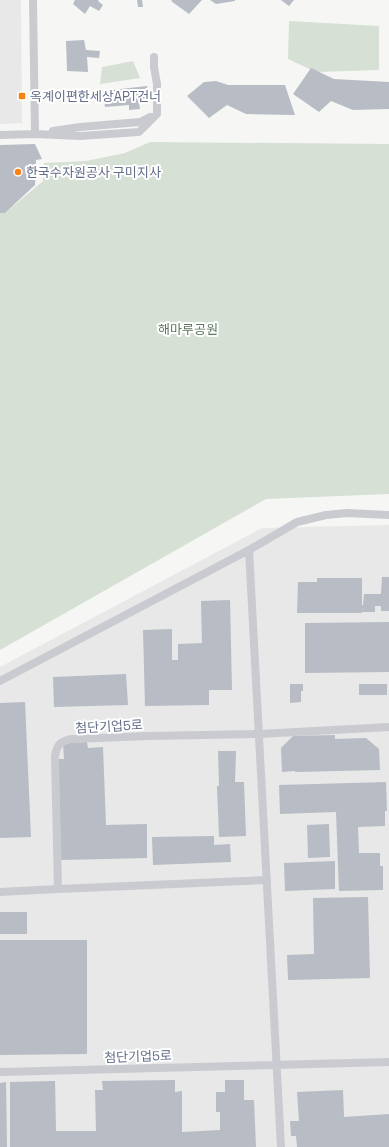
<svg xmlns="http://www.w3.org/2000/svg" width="389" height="1147" font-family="'Space Grotesk','Noto Sans KR',sans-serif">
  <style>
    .built { fill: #e7e8e7 }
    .green { fill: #d6e0d4 }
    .building { fill: #b8bcc4 }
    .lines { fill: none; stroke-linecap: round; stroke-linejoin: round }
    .street { stroke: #cacbd0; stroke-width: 8 }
    .poi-dot { fill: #f58417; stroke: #fff; stroke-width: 1.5 }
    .labels { text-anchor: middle; stroke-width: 4; stroke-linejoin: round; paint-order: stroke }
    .poi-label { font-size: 13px; fill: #636e88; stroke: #fff; text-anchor: start }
    .park-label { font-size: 13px; fill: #5f7960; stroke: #fff }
    .street-label { font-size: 13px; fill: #636e88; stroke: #fff }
  </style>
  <rect width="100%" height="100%" fill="#f6f7f4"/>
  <!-- built -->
  <path class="built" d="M0 0H21L22 123 0 124Z
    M389 525V1147H0V667L262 528Z"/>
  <!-- green -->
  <path class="green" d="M289 21 379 26V70L316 72 288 59Z
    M133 61 140 78 100 84 102 67Z
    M150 142 389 144V494L266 499 0 650V213H5L43 181 44 163 86 161 125 153Z"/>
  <!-- building -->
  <path class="building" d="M75 0H99L98 1 103 5 99 11 90 6 85 14 73 4Z
    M137 0H142L143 7H138Z
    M172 0H202L189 14 171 1Z
    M210 0H235V1L216 4Z
    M281 0H294L289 6Z
    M84 40 86 50 100 51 99 58 87 57 88 72 67 71 66 41Z
    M311 68 334 79 389 82V109L353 110 331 101 319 112 293 94Z
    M216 81 228 85H285L295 115 246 114 227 105 209 118 187 96 204 82Z
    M147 86 149 102 139 103 140 109 129 110V105L105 107 103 91Z
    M35 144 42 159 36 160 35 185 5 213H0V145Z
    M382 577H389V611H381V606H375V612H362V613H297L298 582H317V578H362V605H363L364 594H381Z
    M230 600 232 690H209V705L145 706 143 630 172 629V660H178V644L202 643 201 601Z
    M389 622V672L305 673V623Z
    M126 674 128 705 54 707 53 677Z
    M290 684H303V691H301V702L290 703Z
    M359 684H387V695H359Z
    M25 702 31 837 0 838V703Z
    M335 735V739L366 738 379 749 380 770 295 772V771L282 772 281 748 293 736Z
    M87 742 88 748 103 747 106 825 147 824V858L61 860 58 759H64L63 743Z
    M218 751H236L235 782H244L246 836 219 837 217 786H219Z
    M386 782 387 811H385V826L358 827 359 853H380V866H383V890L339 891 336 812 280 814 279 785Z
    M329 824 330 857 308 858 307 825Z
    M214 836V845L230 844 231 862 153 865 152 837Z
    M335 861V889L285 891 284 863Z
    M368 897 370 978 288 980 287 955 314 954 313 898Z
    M0 912H27V934H0Z
    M0 940H87V1054L0 1055Z
    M175 1080V1092L182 1091V1132L220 1130V1112H216V1092H225V1080H244V1100H254L256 1147H10V1082L55 1081 56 1131H96L95 1090H103L102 1081Z
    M6 1082 7 1147H0V1083Z
    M343 1090 344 1117 389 1114V1147H297L296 1136H291L290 1121H299L297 1092Z"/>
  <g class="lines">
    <!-- street -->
    <path class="street" d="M33 0 35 134
      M53 131 80 127 140 122 150 117
      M0 135 35 134 80 136 139 132 157 114V84L154 67V57
      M249 550 281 1147
      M0 681 249 550 297 522 326 515 347 513 389 515
      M58 889 267 880
      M0 892 58 889 55 756C57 744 61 741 72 739L148 736 259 734 389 727
      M0 1072 389 1062"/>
  </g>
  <!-- markers -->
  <g class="poi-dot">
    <rect x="18" y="92" width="8" height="8" rx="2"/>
    <circle cx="18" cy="172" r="4"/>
  </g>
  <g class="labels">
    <!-- poi labels -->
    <g class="poi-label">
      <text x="30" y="101">옥계이편한세상APT건너</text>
      <text x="26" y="177">한국수자원공사 구미지사</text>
    </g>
    <!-- park labels -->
    <g class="park-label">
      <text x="188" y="334">해마루공원</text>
    </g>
    <!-- street labels -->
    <g class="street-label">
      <text transform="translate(109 726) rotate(-3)" y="5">첨단기업5로</text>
      <text transform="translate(138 1056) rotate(-2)" y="5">첨단기업5로</text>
    </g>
  </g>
</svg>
